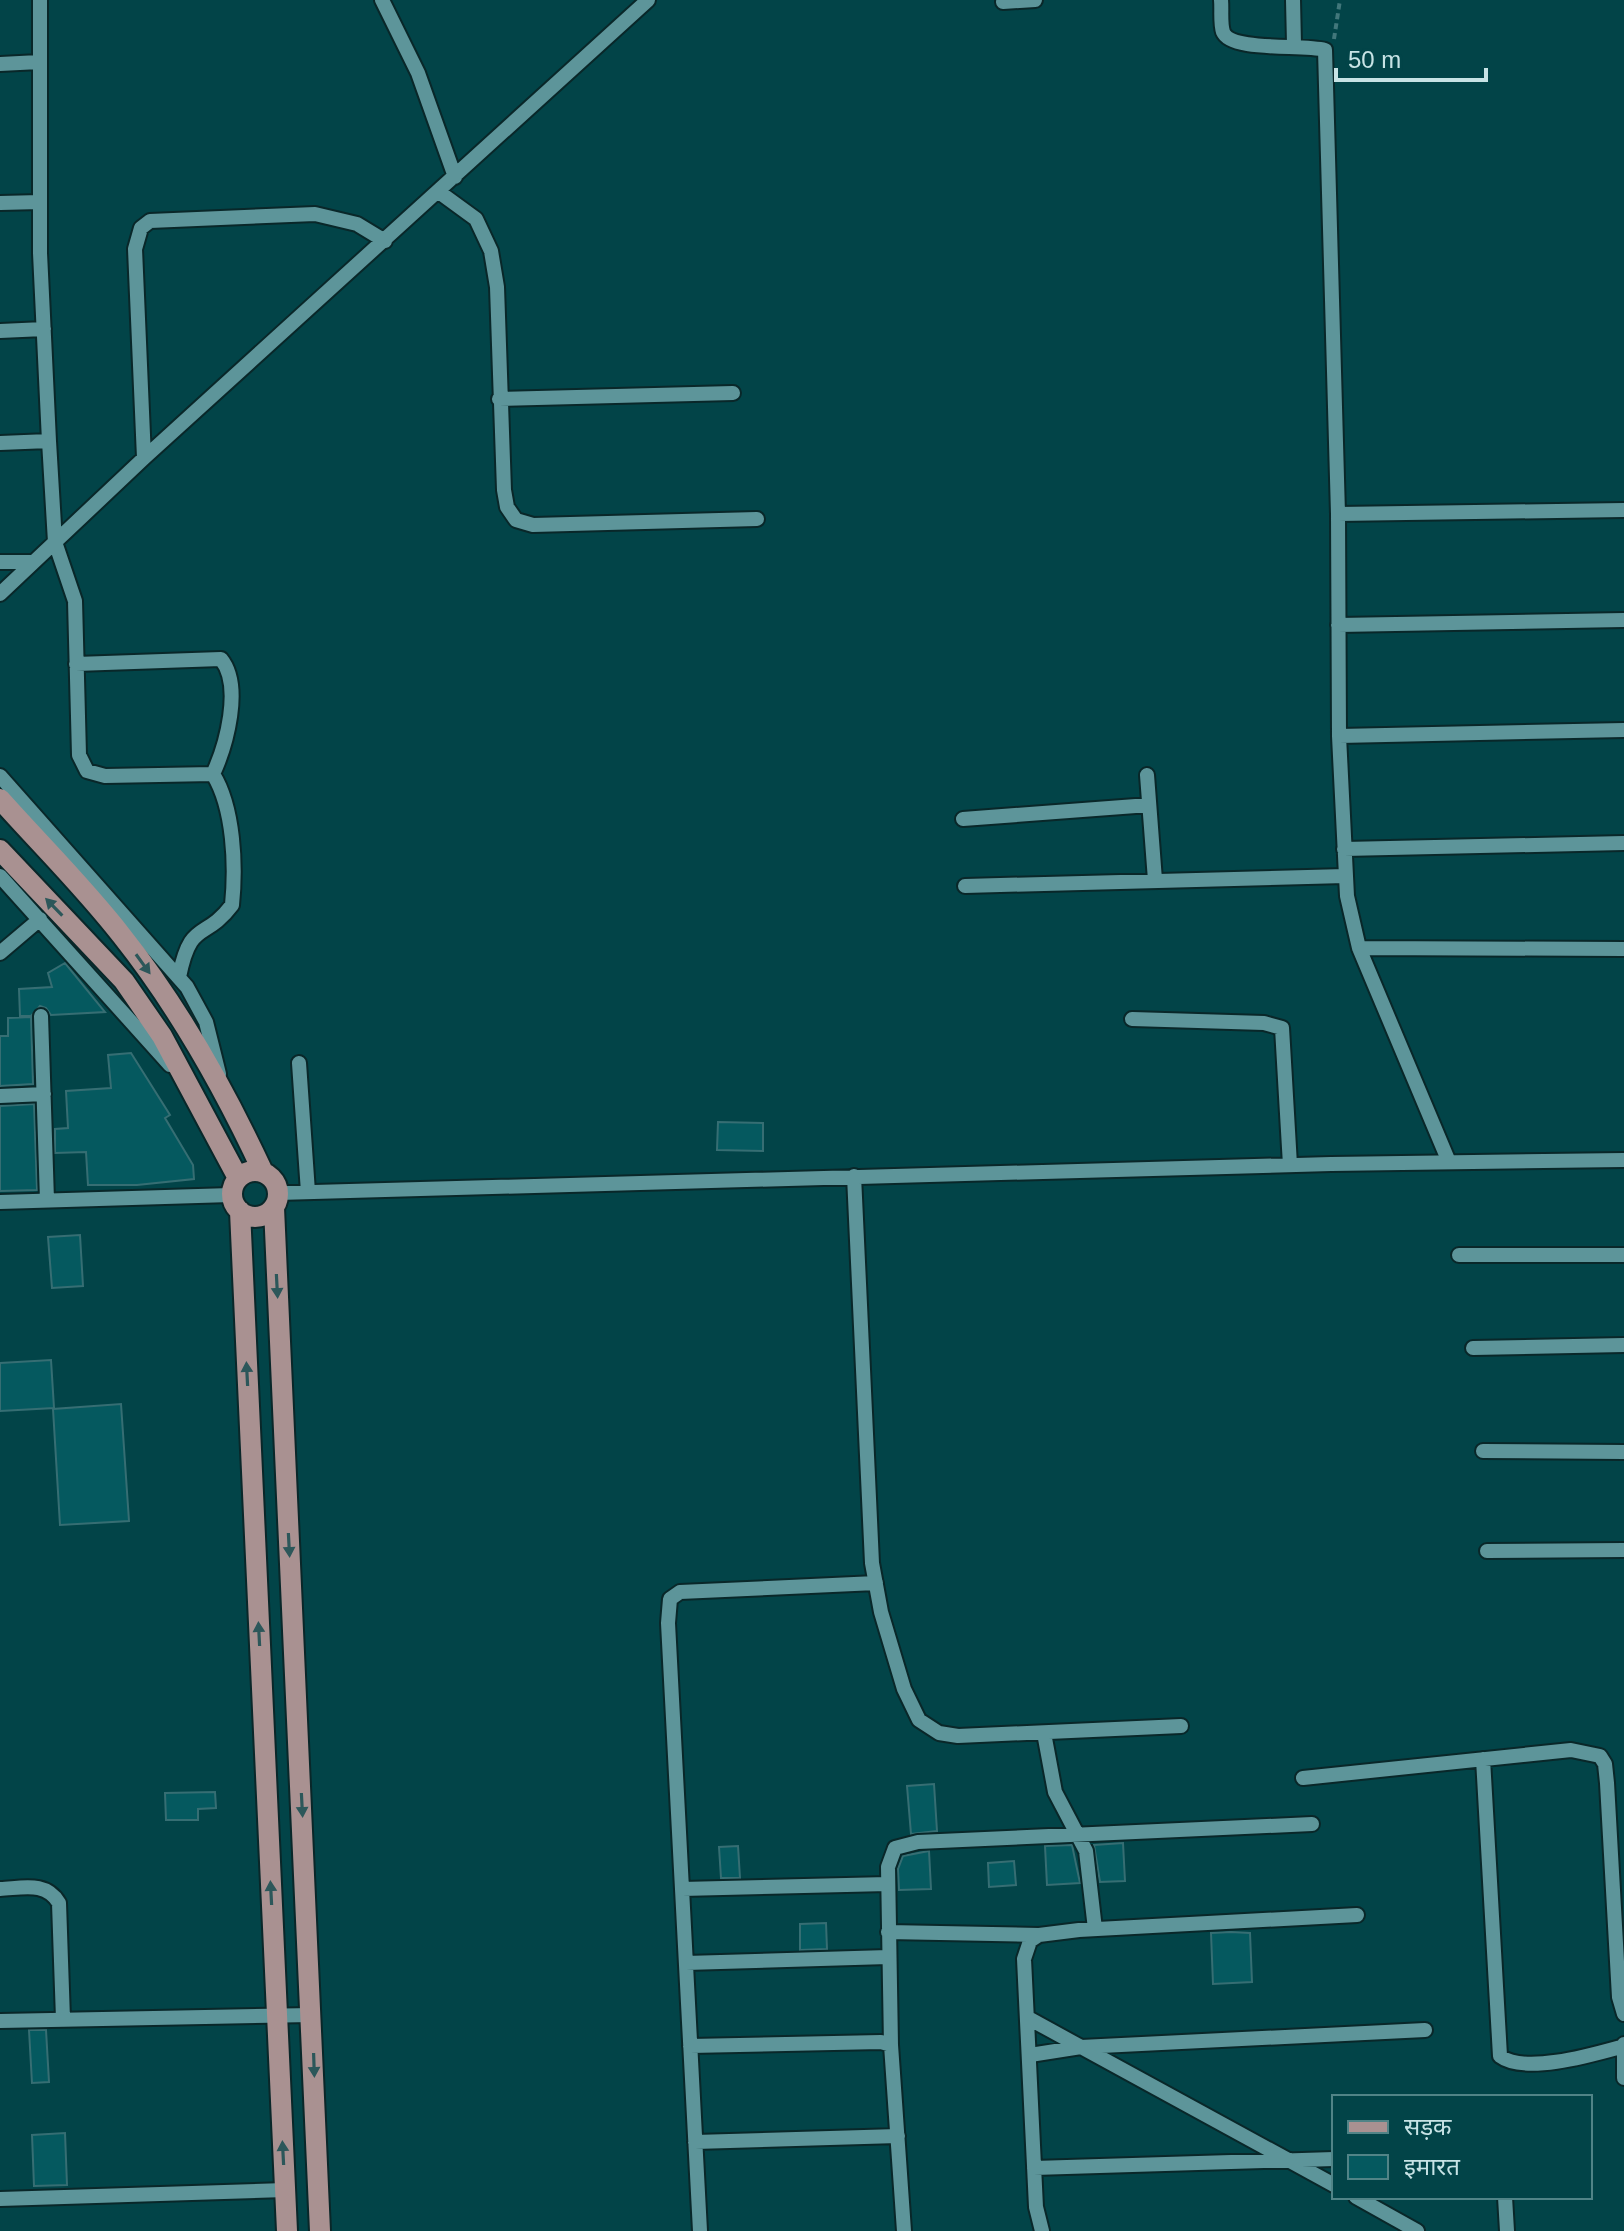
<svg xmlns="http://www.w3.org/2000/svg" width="1624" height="2231" font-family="Arial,'Noto Sans Devanagari',sans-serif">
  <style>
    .building { fill: #05595f; stroke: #366e73; stroke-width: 2 }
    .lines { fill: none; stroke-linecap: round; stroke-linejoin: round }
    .minor-casing { stroke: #092729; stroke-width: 18 }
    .major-casing { stroke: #092729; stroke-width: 24 }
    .path { stroke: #41777b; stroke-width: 4; stroke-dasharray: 6 4; stroke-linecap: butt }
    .minor { stroke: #5d959a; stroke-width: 14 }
    .major { stroke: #a99191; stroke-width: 20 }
    .oneway { fill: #2c575a }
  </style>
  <rect width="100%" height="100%" fill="#024448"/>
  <!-- building -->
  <path class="building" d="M65 963 105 1012 51 1015 46 1008 40 1006 31 1016H20L19 989 52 987 48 973Z
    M31 1017 33 1084 0 1086V1036H8V1018Z
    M131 1053 170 1115 165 1118 193 1165 194 1179 137 1185H88L86 1152 55 1153V1129L68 1128 66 1091 111 1088 108 1055Z
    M34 1104 37 1190 0 1191V1106Z
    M718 1122 763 1123V1151L717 1150Z
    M80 1235 83 1286 52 1288 48 1237Z
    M51 1360 54 1408 0 1411V1363Z
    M121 1404 129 1521 60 1525 53 1409Z
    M934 1784 937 1831 911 1834 907 1786Z
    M215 1792 216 1808 198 1809V1820H166L165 1793Z
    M1123 1843 1125 1881 1100 1882 1094 1845Z
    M1072 1845 1080 1883 1047 1885 1045 1846Z
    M738 1846 740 1878H721L719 1847Z
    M929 1851 931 1889 899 1890 898 1869 903 1856Z
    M1014 1861 1016 1885 989 1887 988 1863Z
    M826 1923 827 1949 800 1950V1924Z
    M1231 1932 1250 1933 1252 1982 1213 1984 1211 1933Z
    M29 2030H46L49 2082 32 2083Z
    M65 2133 67 2185 34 2186 32 2135Z"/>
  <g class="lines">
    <!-- minor casing -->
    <g class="minor-casing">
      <path id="minor" d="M40 0V253L49 441 55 542 75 601 79 755 87 771 105 776 213 774C234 808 236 866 232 905 204 942 191 918 179 977
        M382 0 418 73 455 177
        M1221 0C1222 9 1220 23 1223 32 1231 52 1302 44 1325 50L1338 514 1339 736 1347 896 1359 948 1449 1162
        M1293 0 1294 44
        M1003 2 1035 0
        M0 64 39 62
        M439 192 476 219 491 251 497 287 504 490 507 507 516 520 533 525 757 519
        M0 203 40 202
        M0 331 44 329
        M499 399 733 393
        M0 443 49 441
        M144 458 135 249 141 228 150 221 315 214 357 224 385 241
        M1338 514 1624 510
        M0 562H33
        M0 594 144 458 648 0
        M1338 625 1624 620
        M76 664 221 659C243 686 226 746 213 774
        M1339 736 1624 730
        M1147 775 1155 880
        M0 776 187 987 206 1022 219 1074
        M963 819 1149 805
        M1344 849 1624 843
        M0 876 170 1065
        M965 886 1345 876
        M1359 948 1624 949
        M0 953 40 919
        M41 1016 47 1200
        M1132 1019 1264 1023 1282 1028 1290 1165
        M299 1063 308 1192
        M0 1096 44 1094
        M854 1176 872 1563 881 1612 904 1689 919 1720 939 1733 958 1736 1181 1726
        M278 1193 1331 1164 1624 1160
        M0 1202 231 1195
        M1459 1255H1624
        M1473 1348 1624 1345
        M1483 1451 1624 1452
        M1487 1551 1624 1550
        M1044 1733 1055 1792 1086 1851 1095 1929
        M1483 1759 1500 2056C1525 2075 1595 2054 1624 2046
        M1303 1778 1571 1750 1600 1756 1605 1764 1607 1783 1619 1997 1624 2014
        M0 1889C23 1888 46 1881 59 1903L63 2019
        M682 1889 888 1884
        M888 1932 1039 1935
        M686 1963 888 1957
        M1028 2018 1334 2185
        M0 2021 312 2015
        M1624 2044V2078
        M891 2045 888 1867 895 1848 918 1842 1312 1824
        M690 2046 881 2042 891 2045 904 2231
        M1030 2055 1081 2047 1425 2030
        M695 2142 898 2136
        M1034 2168 1334 2159
        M1356 2197 1417 2231
        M1505 2197 1507 2231
        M0 2199 285 2190
        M700 2231 668 1623 670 1599 680 1592 876 1583
        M1042 2231 1036 2207 1024 1959 1030 1941 1039 1935 1079 1930 1357 1915"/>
    </g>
    <!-- major casing -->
    <g class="major-casing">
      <path id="major" d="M0 799C41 845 85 888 122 936 180 1009 224 1088 263 1172
        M0 850 124 981 162 1036 238 1178
        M232 1194a23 23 0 1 1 46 0a23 23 0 1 1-46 0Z
        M274 1208 320 2231
        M240 1211 287 2231"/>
    </g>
    <!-- path -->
    <path class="path" d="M1334 39 1340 0"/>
    <!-- minor -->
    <use href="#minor" class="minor"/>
    <!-- major -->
    <use href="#major" class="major"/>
  </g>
  <!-- one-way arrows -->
  <defs><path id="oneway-solid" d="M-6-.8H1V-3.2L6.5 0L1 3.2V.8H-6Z" transform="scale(2)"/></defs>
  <g class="oneway">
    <use href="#oneway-solid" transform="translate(54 907) rotate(-134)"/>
    <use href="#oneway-solid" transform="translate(143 964) rotate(54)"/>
    <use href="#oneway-solid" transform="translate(277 1286) rotate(87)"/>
    <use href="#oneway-solid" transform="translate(247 1374) rotate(-93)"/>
    <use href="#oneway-solid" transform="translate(289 1545) rotate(87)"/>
    <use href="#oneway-solid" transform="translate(259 1634) rotate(-93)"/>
    <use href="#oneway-solid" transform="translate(302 1805) rotate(87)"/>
    <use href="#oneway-solid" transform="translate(271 1893) rotate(-93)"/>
    <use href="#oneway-solid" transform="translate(314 2065) rotate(88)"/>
    <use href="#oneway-solid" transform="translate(283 2153) rotate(-93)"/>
  </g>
  <!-- legend -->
  <rect x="1332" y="2095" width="260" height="104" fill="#024448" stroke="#518487" stroke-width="2"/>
  <rect x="1348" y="2121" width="40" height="12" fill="#a99191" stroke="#518487" stroke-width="2"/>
  <text x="1404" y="2135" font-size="24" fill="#c7e3e5">सड़क</text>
  <rect x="1348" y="2155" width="40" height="24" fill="#05595f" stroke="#518487" stroke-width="2"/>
  <text x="1404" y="2175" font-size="24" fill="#c7e3e5">इमारत</text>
  <!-- scale -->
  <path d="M1336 68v12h150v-12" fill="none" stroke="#c7e3e5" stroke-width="4"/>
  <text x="1348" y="68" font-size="24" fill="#c7e3e5" stroke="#024448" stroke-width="6" paint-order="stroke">50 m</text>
</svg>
